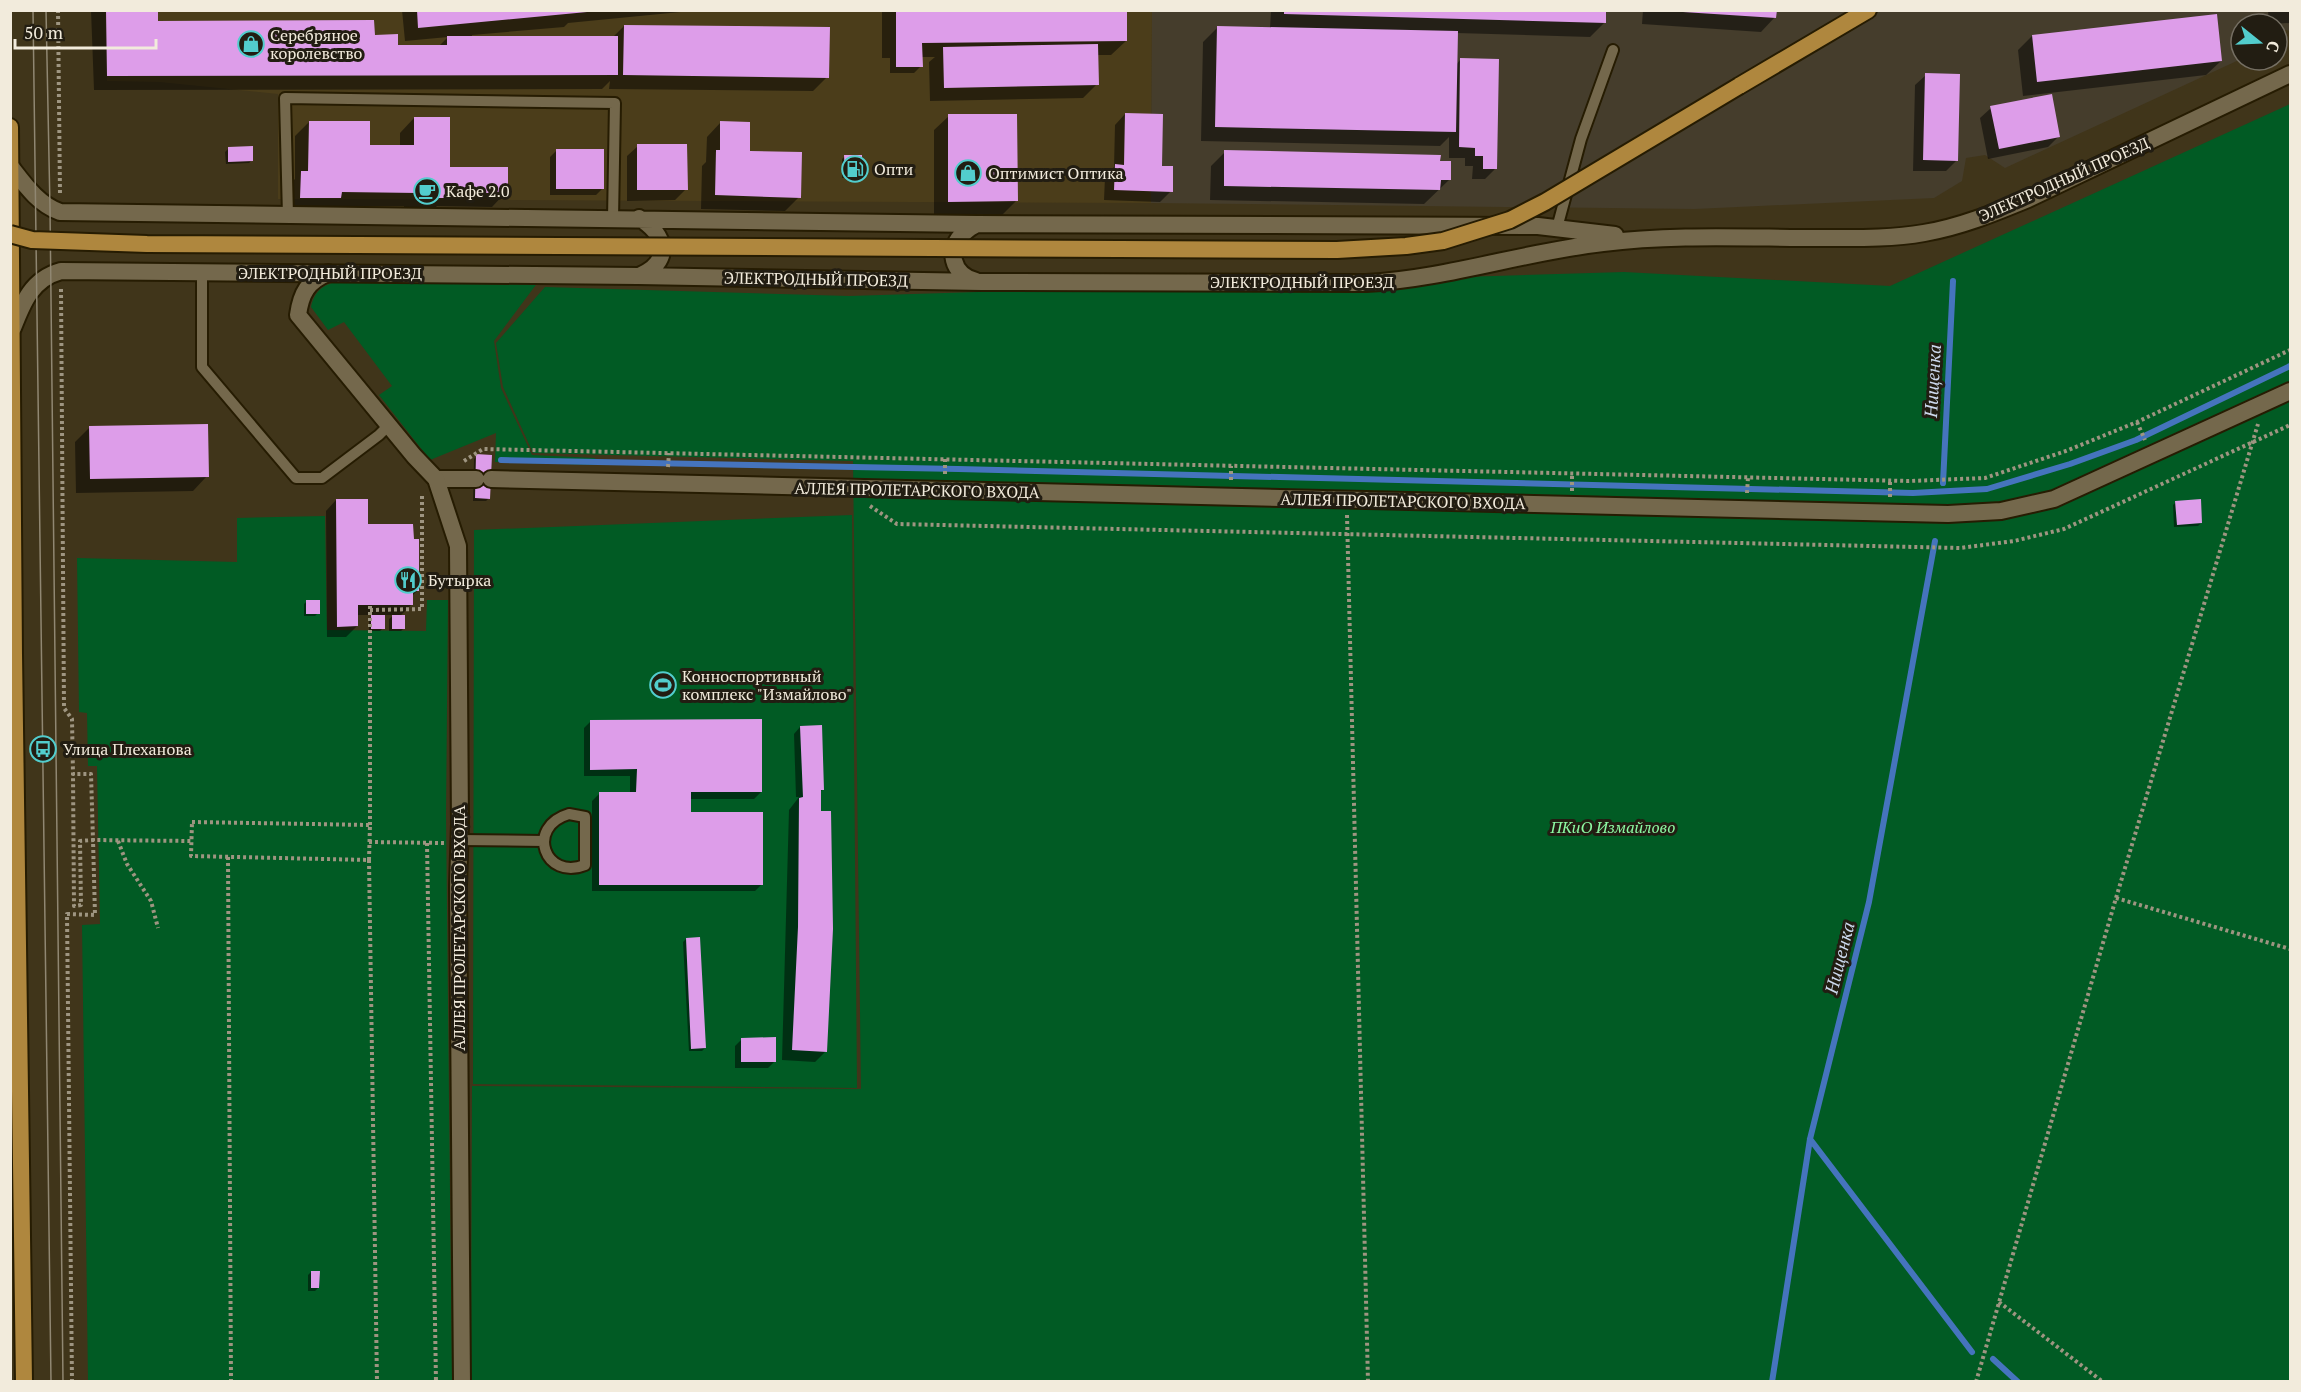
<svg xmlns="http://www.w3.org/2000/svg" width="2301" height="1392" font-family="'PT Serif',serif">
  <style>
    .built { fill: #4b3d1a }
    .industrial { fill: #453d2c }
    .green { fill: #015b24 }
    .shadow { fill: #0007 }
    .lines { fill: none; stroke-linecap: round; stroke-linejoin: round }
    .stream { stroke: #4574bd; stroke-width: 6 }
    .building { fill: #dd9de9 }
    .service-casing { stroke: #261c02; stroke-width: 14 }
    .pedestrian-casing { stroke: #261c02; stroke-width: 20 }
    .minor-casing { stroke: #261c02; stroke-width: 20 }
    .tertiary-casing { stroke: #261c02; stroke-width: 20 }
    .primary-casing { stroke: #261c02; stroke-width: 20 }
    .path { stroke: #9e9581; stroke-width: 4; stroke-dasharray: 3 3; stroke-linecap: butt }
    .service { stroke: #74684c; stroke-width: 10 }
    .pedestrian { stroke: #74684c; stroke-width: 16 }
    .minor { stroke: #74684c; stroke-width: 16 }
    .tertiary { stroke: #74684c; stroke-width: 16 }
    .primary { stroke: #af873e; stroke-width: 16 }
    .tram { stroke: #908772; stroke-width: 1.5 }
    .primary-bridge-casing { stroke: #261c02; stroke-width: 20; stroke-linecap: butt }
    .primary-bridge { stroke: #af873e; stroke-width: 16 }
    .labels { text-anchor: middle; stroke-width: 6; stroke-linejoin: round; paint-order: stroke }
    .poi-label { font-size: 16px; fill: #f2ebdc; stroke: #221d12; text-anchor: start }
    .street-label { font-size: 16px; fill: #f2ebdc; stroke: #221d12 }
    .park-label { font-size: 16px; font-style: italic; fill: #8df9a3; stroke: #221d12 }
    .water-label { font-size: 18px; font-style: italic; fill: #ccd9ed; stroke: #221d12 }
  </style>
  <rect width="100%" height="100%" fill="#40351a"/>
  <!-- built -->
  <path class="built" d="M105 11H1152L1151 203 278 199V94L159 82 107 81Z"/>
  <!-- industrial -->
  <path class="industrial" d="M1152 11H2290V31L2277 28V24H2241V59L2005 168 1985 155 1966 158 1962 181 1934 198 1695 209 1151 203Z"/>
  <!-- green -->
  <path class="green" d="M2290 104V1381L471 1382 472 1086 861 1089 853 461 533 453 503 387 496 343 545 287 849 296 1624 272 1890 286Z
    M342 280 538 282 494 341 501 388 532 455 595 458 597 465 495 462 496 433 430 460 379 395 392 386 344 322 328 330 311 307C315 289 325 284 342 280Z
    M852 515 857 1088 473 1084 474 530Z
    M325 516 327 630 426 631 427 600H448L446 815 452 1381H88L82 925 100 924 97 766H88L87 713 79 712 77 558 237 562V518Z"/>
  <!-- shadow -->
  <path class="shadow" d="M91 10H156V22L373 36 397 46H439L448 37 405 41 402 10H701L568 23 564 27 472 35V37H613L624 26 827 77 813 91 609 89 610 81 602 89 94 90Z
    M882 10H1125L1126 41 1111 55H1097V84L1083 98 930 101 929 62 935 57H921V66L914 73H890V58H882Z
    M1271 10H1605V22L1590 37 1456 33V65L1460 60 1495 169 1485 179H1472L1473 166H1465V158H1449V137L1440 146 1201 141 1203 42 1217 28 1270 29Z
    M1643 10H1775V17L1761 32 1642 24Z
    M2268 10H2290V23L2269 24Z
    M2032 36 2221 61 2206 75 2023 96 2018 50Z
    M1926 75 1956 161 1946 171H1913L1915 85Z
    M1991 108 2059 136 2048 147 1988 159 1980 118Z
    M1125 114 1161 167 1171 191 1160 202 1104 200 1105 177 1114 167 1115 125Z
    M949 116 1016 201 1002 215H934V130Z
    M414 118 449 169 506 192 492 207 437 206 432 211H404V206H331L326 211H287V187L295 179V136L309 122 368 146 400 147V133Z
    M721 122 748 152 799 197 785 211 701 209 702 166 706 162 707 137Z
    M638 146 686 189 675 200 627 201V156Z
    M228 149 252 160 249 163 226 164 225 152Z
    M557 150 602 189 596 195H550V157Z
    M1225 152 1439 162 1449 180 1424 204 1210 200 1211 166Z
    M845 156 861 175 858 178H842V159Z
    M90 427 207 476 193 491 76 493 75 442Z
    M477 456 489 498 486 501H473L474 459Z
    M336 500 367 525 418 590 412 596V604L400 616 404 628 401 631H389V619L394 615H383V628L380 631H369V619L373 615H356L357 626 346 637H327L326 511Z
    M2176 502 2201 523 2198 526 2174 527 2173 505Z
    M307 601 318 613 315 616H304V604Z
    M591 721 761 792 754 799H690V814L762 884 755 891H592V801L599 794H630V776H584V728Z
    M800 727 823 789 820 792 826 1051 815 1062 782 1060 789 810 799 797H796L794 734Z
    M686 939 705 1048 702 1051H689L683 942Z
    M742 1039 775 1061 768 1068H735V1046Z
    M311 1272 318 1288 315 1291H308V1275Z"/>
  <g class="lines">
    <!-- stream -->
    <path class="stream" d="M501 460 958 469 1913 493 1987 489 2070 464 2136 440 2290 366
      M1943 483 1953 281
      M1810 1139 1972 1352
      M1993 1359 2018 1382
      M1772 1382 1810 1139 1869 902 1935 541"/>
  </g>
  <!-- building -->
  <path class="building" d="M106 10H158V21L374 20 375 35 398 34V45H447V36H618V75L107 76Z
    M417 10H587V12L418 28Z
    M896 10H1127V41L922 43 923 67H896Z
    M1284 10H1606V23L1284 14Z
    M1683 10H1777L1776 18 1683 12Z
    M2217 14 2222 61 2037 82 2032 35Z
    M624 25 830 27 829 78 623 75Z
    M1217 26 1458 31 1456 132 1215 127Z
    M1098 44 1099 85 944 88 943 47Z
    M1460 58 1499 59 1497 169H1483V156H1475V148L1459 147Z
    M1925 73 1960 74 1958 161 1923 160Z
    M2052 94 2060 137 1999 149 1990 106Z
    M1125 113 1163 114 1162 166H1173V192L1114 190 1115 164 1124 165Z
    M948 114H1017L1018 201 948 202Z
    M414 117H450V167H508V193H449L448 198H418V193L342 192 341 198H300L301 171H308L309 121H370V145H414Z
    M720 121 750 122V151L802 152 801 198 715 195 716 150H720Z
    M637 144H687L688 190H637Z
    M253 146V161L228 162V147Z
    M556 149H604V189H556Z
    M1224 150 1441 155 1440 161H1451V180H1441L1440 190 1224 186Z
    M844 155H862V175L845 176Z
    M208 424 209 477 90 479 89 426Z
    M476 454 492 455 490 499 475 498Z
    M336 499H368V524H413L414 539H419V591H413V605H358V626L337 627Z
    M2201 499 2202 523 2177 525 2175 501Z
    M306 600H320V614H306Z
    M371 615H385V629H371Z
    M392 615H405V629H392Z
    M762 719V792H691V812H763V885H599V792H636L637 769 590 770V720Z
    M822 725 824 790H821V811H831L833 929 827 1052 792 1050 798 927 799 798 803 797 800 726Z
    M700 937 706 1048 691 1049 686 938Z
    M776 1037V1062H741V1038Z
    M311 1271H320L319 1288H311Z"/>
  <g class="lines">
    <!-- service casing -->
    <g class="service-casing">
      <path id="service" d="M288 216 285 98 615 103 613 219
        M1557 228 1581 139 1613 50
        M202 273V367L296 478H322L379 435 389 425
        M569 814 585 817V865C545 881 525 827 569 814Z
        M459 840 544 841"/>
    </g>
    <!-- pedestrian casing -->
    <g class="pedestrian-casing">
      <path id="pedestrian" d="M436 479H476
        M491 479 1948 514 2001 511 2054 499 2290 391"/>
    </g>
    <!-- minor casing -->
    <g class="minor-casing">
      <path id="minor" d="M328 273C308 281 301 293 298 315L414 456 436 479 458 546 460 824 458 886 462 1382"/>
    </g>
    <!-- tertiary casing -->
    <g class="tertiary-casing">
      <path id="tertiary" d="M11 167C25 185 38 204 60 212L977 224 1538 226 1615 235
        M639 276C672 262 667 235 639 218
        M976 281C952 275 945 248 965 232 968 229 973 226 977 224
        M13 328C23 302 32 279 61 271L638 276 981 282 1366 283C1446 279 1523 252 1603 243 1674 234 1748 238 1820 238 1855 238 1890 239 1924 233 1960 227 1994 213 2028 199L2290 74"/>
    </g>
    <!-- primary casing -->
    <g class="primary-casing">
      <path id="primary" d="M1739 86 1868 10
        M10 127 14 654 24 1382"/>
    </g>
    <!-- path -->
    <path class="path" d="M58 10 60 194
      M61 289 64 708 72 719 73 774H91L93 840 191 841
      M2137 422 2145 440
      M464 461 483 449 1909 481 1985 478 2066 451 2137 422 2290 350
      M668 467 669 453
      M945 474V459
      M1231 480V466
      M1572 491V473
      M1747 493 1748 477
      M1890 497V480
      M870 506 897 524 1960 548 2014 541 2064 529 2290 425
      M1347 515 1368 1382
      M370 610 422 609V496
      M192 822 370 825 369 860 191 856Z
      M370 825V605
      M118 841 127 864 151 901 158 928
      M369 842 444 843
      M427 843 436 1382
      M228 857 231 1382
      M369 860 377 1382
      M2116 898 2290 949
      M1999 1302 2103 1382
      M72 1382 67 914 95 915 93 840 80 841 81 905 74 906 73 774
      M1976 1382 2116 898 2258 424"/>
    <!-- service -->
    <use href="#service" class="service"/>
    <!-- pedestrian -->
    <use href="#pedestrian" class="pedestrian"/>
    <!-- minor -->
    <use href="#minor" class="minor"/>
    <!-- tertiary -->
    <use href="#tertiary" class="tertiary"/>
    <!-- primary -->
    <use href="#primary" class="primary"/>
    <!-- tram -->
    <path class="tram" d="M33 10 51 1382
      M46 10 50 208 63 1382"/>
    <!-- primary-bridge casing -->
    <g class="primary-bridge-casing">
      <path id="primary-bridge" d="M10 234 32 240 147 244 1337 250 1406 246 1443 241 1510 220 1545 202 1739 86"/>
    </g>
    <!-- primary-bridge -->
    <use href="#primary-bridge" class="primary-bridge"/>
  </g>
  <!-- icons -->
  <defs>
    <g id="shop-ring" transform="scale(1.35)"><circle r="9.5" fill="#221d12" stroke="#52cdcd" stroke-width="1.5"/><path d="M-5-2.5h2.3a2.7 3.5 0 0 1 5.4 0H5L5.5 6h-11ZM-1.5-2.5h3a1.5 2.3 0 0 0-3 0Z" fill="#52cdcd"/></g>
    <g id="fuel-ring" transform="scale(1.35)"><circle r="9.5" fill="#221d12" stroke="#52cdcd" stroke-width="1.5"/><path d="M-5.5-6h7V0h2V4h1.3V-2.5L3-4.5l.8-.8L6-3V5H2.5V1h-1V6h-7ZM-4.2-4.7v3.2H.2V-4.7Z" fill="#52cdcd"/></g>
    <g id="cafe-ring" transform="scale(1.35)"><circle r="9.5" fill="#221d12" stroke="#52cdcd" stroke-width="1.5"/><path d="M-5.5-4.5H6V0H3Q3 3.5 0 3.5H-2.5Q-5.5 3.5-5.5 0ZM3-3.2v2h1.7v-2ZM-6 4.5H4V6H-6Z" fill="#52cdcd"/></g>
    <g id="restaurant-ring" transform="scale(1.35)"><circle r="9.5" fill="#221d12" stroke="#52cdcd" stroke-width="1.5"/><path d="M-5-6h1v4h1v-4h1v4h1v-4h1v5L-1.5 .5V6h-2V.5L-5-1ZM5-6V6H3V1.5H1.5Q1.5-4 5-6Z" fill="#52cdcd"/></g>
    <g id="stadium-ring" transform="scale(1.35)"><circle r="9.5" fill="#221d12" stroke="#52cdcd" stroke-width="1.5"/><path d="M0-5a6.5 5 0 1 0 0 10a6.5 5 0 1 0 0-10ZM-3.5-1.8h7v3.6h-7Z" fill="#52cdcd"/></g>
    <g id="bus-ring" transform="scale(1.35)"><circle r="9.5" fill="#221d12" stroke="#52cdcd" stroke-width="1.5"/><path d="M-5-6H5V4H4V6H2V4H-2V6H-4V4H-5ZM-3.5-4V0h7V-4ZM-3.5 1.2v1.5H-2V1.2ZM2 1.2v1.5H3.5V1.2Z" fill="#52cdcd"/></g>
  </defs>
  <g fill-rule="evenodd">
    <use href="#shop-ring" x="251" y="44"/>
    <use href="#fuel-ring" x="855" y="169"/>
    <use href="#shop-ring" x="968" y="173"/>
    <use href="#cafe-ring" x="427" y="191"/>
    <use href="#restaurant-ring" x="408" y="580"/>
    <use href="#stadium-ring" x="663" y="685"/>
    <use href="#bus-ring" x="43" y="749"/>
  </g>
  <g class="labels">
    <!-- poi labels -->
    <g class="poi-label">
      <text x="270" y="41">Серебряное<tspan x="270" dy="18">королевство</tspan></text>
      <text x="874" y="175">Опти</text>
      <text x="988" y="179">Оптимист Оптика</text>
      <text x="446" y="197">Кафе 2.0</text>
      <text x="428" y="586">Бутырка</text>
      <text x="682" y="682">Конноспортивный<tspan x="682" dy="18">комплекс "Измайлово"</tspan></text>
      <text x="63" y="755">Улица Плеханова</text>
    </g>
    <!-- street labels -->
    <g class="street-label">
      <text transform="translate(2064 179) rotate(-24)" y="6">ЭЛЕКТРОДНЫЙ ПРОЕЗД</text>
      <text x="330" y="279">ЭЛЕКТРОДНЫЙ ПРОЕЗД</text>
      <text transform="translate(816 279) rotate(1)" y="6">ЭЛЕКТРОДНЫЙ ПРОЕЗД</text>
      <text x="1302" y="288">ЭЛЕКТРОДНЫЙ ПРОЕЗД</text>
      <text transform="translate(917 490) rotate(1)" y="6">АЛЛЕЯ ПРОЛЕТАРСКОГО ВХОДА</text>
      <text transform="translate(1403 501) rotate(1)" y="6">АЛЛЕЯ ПРОЛЕТАРСКОГО ВХОДА</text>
      <text transform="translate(459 928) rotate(-90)" y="6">АЛЛЕЯ ПРОЛЕТАРСКОГО ВХОДА</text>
    </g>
    <!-- park labels -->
    <g class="park-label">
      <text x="1613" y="833">ПКиО Измайлово</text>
    </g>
    <!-- water labels -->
    <g class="water-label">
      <text transform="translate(1933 381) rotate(-87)" y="6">Нищенка</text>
      <text transform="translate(1840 958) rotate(-76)" y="6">Нищенка</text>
    </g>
  </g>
  <!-- border -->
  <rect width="2301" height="1392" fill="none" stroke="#f2ebdc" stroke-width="24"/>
  <!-- north arrow -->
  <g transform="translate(2259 42) rotate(108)"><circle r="28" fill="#221d12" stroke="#756f63" stroke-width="1.5"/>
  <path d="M0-4.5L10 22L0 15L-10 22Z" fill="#52cdcd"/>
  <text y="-9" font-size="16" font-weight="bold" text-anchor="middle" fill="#f2ebdc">С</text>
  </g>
  <!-- scale -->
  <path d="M15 39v9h141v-9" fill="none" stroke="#f2ebdc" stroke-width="3"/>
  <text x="24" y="39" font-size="18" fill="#f2ebdc" stroke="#221d12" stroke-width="4.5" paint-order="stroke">50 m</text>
</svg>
